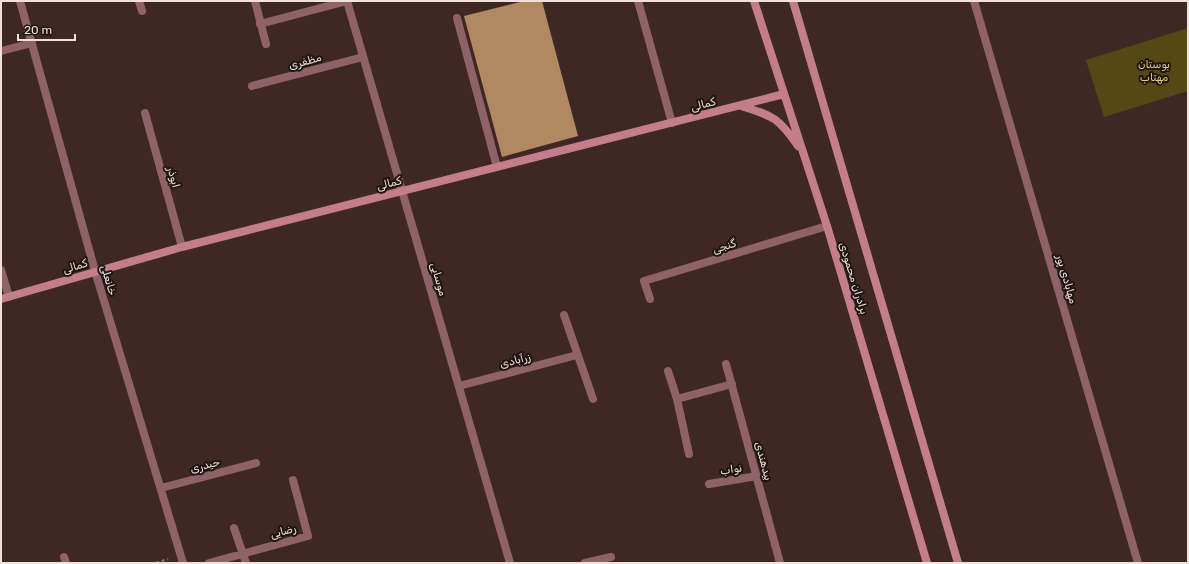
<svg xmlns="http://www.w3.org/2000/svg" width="1189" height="564" font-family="Rubik,Cairo,sans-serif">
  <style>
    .green { fill: #564814 }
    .building { fill: #b08862 }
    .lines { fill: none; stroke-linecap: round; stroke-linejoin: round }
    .path { stroke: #87736e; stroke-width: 2.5; stroke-dasharray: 3 3; stroke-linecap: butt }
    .service { stroke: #8f626a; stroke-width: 8 }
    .minor { stroke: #8f626a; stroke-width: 8 }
    .secondary { stroke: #c47d8c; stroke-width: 8 }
    .labels { text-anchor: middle; stroke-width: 4; stroke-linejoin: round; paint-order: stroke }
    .street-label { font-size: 11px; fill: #f0e1dd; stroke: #1e1411 }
    .park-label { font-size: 11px; fill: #e2cb7c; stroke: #1e1411 }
  </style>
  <rect width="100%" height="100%" fill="#3f2823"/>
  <!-- green -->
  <path class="green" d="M1188 28V91L1104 117 1086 60Z"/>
  <!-- building -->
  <path class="building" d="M524 1H542L578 136 502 157 464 16Z"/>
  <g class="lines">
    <!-- path -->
    <path class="path" d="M156 563 168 559"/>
    <!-- service -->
    <path class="service" d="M638 1 672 123
      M457 18 497 167
      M1 270 9 297"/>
    <!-- minor -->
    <path class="minor" d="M20 1 95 271 183 563
      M139 1 142 11
      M255 1 266 44
      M347 1 510 563
      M974 1 1138 563
      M260 24 347 1
      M1 51 32 43
      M252 86 363 57
      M145 113 182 247
      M650 299 644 281 827 226
      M564 315 593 399
      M726 364 780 563
      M668 371 677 399
      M459 386 577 355
      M689 454 677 399 732 384
      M709 484 757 476
      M161 488 256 463
      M234 528 246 563
      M64 557 66 563
      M209 563 308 536 293 480
      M585 563 611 557"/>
    <!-- secondary -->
    <path class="secondary" d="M754 1 827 226 927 563
      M793 1 958 563
      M741 106C773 116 778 117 798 146
      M1 299 182 247 784 94"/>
  </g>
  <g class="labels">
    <!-- street labels -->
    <g class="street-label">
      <text transform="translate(305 61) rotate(-15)" y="4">مظفری</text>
      <text transform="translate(703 104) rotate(-14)" y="4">کمالی</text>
      <text transform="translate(174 177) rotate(75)" y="4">ابوذر</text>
      <text transform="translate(389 183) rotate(-14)" y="4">کمالی</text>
      <text transform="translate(724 246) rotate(-17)" y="4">گنجی</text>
      <text transform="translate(75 266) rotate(-17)" y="4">کمالی</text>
      <text transform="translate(854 278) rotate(73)" y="4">برادران محمودی</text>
      <text transform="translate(439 279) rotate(74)" y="4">موسایی</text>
      <text transform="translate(1067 279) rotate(74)" y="4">مهابادی پور</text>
      <text transform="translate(109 280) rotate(73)" y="4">خانعلی</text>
      <text transform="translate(515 360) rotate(-15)" y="4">زرآبادی</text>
      <text transform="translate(764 461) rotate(75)" y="4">بیدهندی</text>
      <text transform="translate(205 465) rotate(-15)" y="4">حیدری</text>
      <text transform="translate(731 469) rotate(-9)" y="4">نواب</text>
      <text transform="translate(283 531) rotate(-15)" y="4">رضایی</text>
    </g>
    <!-- park labels -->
    <g class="park-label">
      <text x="1154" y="68">بوستان<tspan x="1154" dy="13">مهتاب</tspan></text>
    </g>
  </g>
  <!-- border -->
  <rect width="1189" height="564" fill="none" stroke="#f0e1dd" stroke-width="4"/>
  <!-- scale -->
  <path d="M18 34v6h57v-6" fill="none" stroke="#f0e1dd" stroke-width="2"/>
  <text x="24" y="34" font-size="12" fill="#f0e1dd" stroke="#1e1411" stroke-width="3" paint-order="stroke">20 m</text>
</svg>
